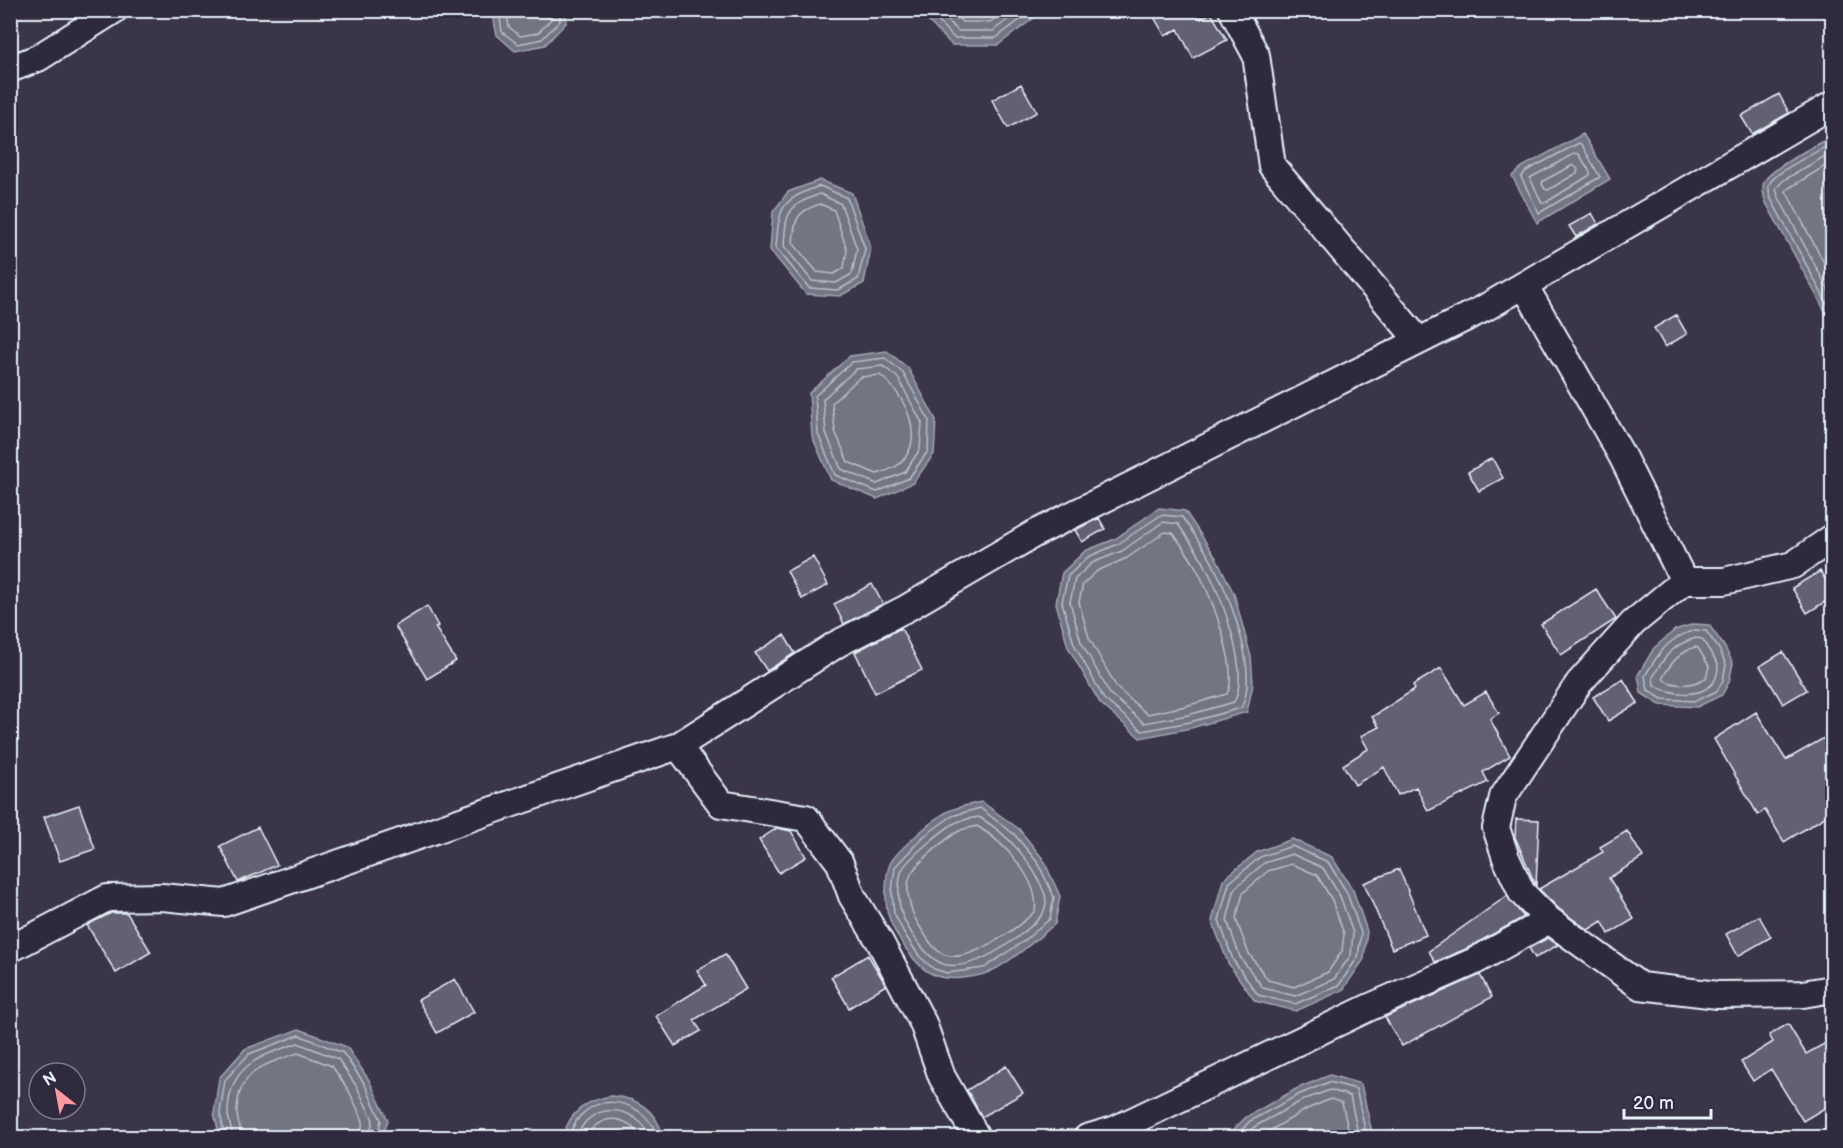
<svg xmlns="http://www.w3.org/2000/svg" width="1843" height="1148" font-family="'Balsamiq Sans',sans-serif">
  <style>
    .water { fill: #737482; stroke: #a2a6b1; stroke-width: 1.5 }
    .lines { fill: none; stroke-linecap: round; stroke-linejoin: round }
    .shore { stroke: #b9bfc9; stroke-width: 1.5 }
    .building { fill: #636171; stroke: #e8f1f8; stroke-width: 1.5 }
    .minor-casing { stroke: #e8f1f8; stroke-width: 30 }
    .minor { stroke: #2f2a3d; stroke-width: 26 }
  </style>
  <rect width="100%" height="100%" fill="#3a3648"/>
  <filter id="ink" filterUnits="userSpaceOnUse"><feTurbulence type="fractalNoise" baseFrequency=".0167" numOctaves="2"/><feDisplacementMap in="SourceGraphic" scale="12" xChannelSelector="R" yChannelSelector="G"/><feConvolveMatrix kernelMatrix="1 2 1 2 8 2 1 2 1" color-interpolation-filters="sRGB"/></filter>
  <g filter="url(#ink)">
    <!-- water -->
    <path class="water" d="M492 11H566V23L545 45 515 51 497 35Z
      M918 11H1043L998 45H952Z
      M1583 134 1610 179 1537 223 1512 176 1522 167Z
      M1832 136V316L1826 313 1765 201C1764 195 1761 188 1764 182 1769 169 1818 144 1832 136Z
      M820 180 852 193 871 248 864 283 840 296 806 294 770 250 773 212 788 192Z
      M887 351 908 368 936 420 934 454 913 483 877 499 831 480 812 436 809 393 850 356Z
      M1159 508 1185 511 1217 559 1234 594 1251 657 1253 684 1247 712 1191 728 1140 738 1100 703 1068 647 1056 603 1062 573 1085 551 1115 539Z
      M1694 624 1709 625 1724 646 1733 663 1729 682 1722 695 1697 707 1660 705 1641 693 1638 675 1654 648 1675 630Z
      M982 802 1019 829 1043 859 1060 896 1055 924C1039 937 1004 968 984 974 969 978 949 981 934 975 916 968 893 933 888 914 885 904 885 874 890 864 895 852 939 814 951 810 961 806 972 804 982 802Z
      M1292 839 1332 857 1353 890 1367 931 1364 959 1343 990 1296 1011 1255 1001 1228 963 1212 921 1223 880 1257 852Z
      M299 1029 347 1047 369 1080 388 1120 382 1137H220L214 1113 219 1078 245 1049Z
      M1330 1075 1361 1084 1373 1137H1226L1246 1117 1298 1088Z
      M611 1096C640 1098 655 1110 664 1137H563C569 1112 586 1100 611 1096Z"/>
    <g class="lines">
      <!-- shore -->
      <path class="shore" d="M499 10 502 32 518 44 542 39 560 21V10
        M506 10 509 27 520 36 538 33 552 18 553 10
        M927 10 954 38H996L1033 10
        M937 10 958 31H993L1020 10
        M950 10 962 22H990L1006 10
        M1579 143 1582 145 1600 177 1539 213 1521 177 1526 171Z
        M1832 143C1820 151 1773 172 1769 185 1768 189 1770 195 1771 199L1829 307 1832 309
        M1832 152 1784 180 1776 188 1778 196 1832 297
        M1576 153 1579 154 1590 172V175L1545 203H1542L1530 178Z
        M1832 162 1789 188 1786 191 1832 278
        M1573 165 1578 169 1577 173 1548 190 1545 189 1542 184 1543 181Z
        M820 186 847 198 865 249 858 279 838 290 809 288 776 248C779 207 780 200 820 186Z
        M820 194 841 204 857 249 852 274 836 283 812 281 784 246C786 212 787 206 820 194Z
        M820 204 834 210 847 250 844 268 834 274 817 272 793 243C795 218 796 212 820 204Z
        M885 358 903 373 929 420 928 451 909 478 877 492 835 475 818 434 815 396 852 362Z
        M883 366 898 378 922 423 920 449 905 472 877 484 841 469 826 433 823 399 856 369Z
        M880 375C905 394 928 440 898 465 893 469 883 472 877 474L848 462 835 431 832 403 860 377Z
        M1161 515 1182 517C1192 532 1205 548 1213 564 1230 597 1260 673 1241 708L1190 722 1142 731 1104 699 1074 644 1062 602 1068 576 1088 557 1118 544Z
        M1163 522 1178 524C1187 538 1199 552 1206 567 1221 596 1251 672 1234 702L1188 715 1144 723 1110 694 1081 642 1070 602 1075 579 1092 563 1122 551Z
        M1165 532 1173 533C1182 546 1192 559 1199 573 1211 597 1240 670 1227 694L1186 706 1147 714 1117 688 1089 638 1079 602 1083 584 1097 571 1127 558Z
        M1695 630 1706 631 1719 649 1726 664 1723 680 1717 691 1695 701 1662 699 1648 690 1645 676C1659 652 1668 638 1695 630Z
        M1696 638 1702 639 1718 664C1718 671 1717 678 1713 683 1700 699 1669 694 1654 685L1653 677C1664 657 1673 644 1696 638Z
        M1695 647 1698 648 1709 666 1706 678C1693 685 1678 687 1664 680L1663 677C1671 663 1680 652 1695 647Z
        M980 808 1014 834 1038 863 1054 897 1050 919 1024 941 984 968 947 973 934 969 920 957 905 935 894 913 892 892 895 867 924 836 952 816Z
        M979 817C1008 834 1034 863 1045 895 1050 912 1035 923 1024 932 1004 948 974 969 947 965 928 962 906 928 901 911 898 900 898 880 902 870 907 859 946 827 957 822 964 819 972 818 979 817Z
        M977 826C1002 841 1040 879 1035 911 1020 927 966 966 943 954 933 949 928 939 922 930 912 916 903 891 911 874 916 864 949 836 959 831 964 828 971 828 977 826Z
        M1292 846 1328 862 1347 893 1361 933 1358 957 1339 985 1295 1004 1258 995 1233 960 1219 920 1229 883 1260 857Z
        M1292 854 1323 868 1340 896 1353 933 1351 955 1334 979 1295 996 1263 988 1240 957 1227 920 1235 888 1264 863Z
        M1292 864 1317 875 1332 900 1344 934 1342 951 1328 972 1294 987 1268 980 1248 952 1236 919 1243 893 1268 871Z
        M225 1138 220 1113 225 1080 249 1054 299 1035 343 1053 364 1083 381 1120 377 1138
        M233 1138C232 1128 227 1119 228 1110 230 1064 261 1056 298 1043L338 1059 357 1087 373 1120 369 1138
        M242 1138C241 1128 236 1119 237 1109 239 1070 266 1064 298 1053L332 1066 349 1091 363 1121 360 1138
        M569 1138C581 1089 643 1092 658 1138
        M577 1138C587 1100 638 1103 650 1138
        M586 1138C598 1113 628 1113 640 1138
        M1234 1138 1250 1121 1300 1094 1329 1082 1356 1089 1367 1138
        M1245 1138 1254 1127 1303 1100 1330 1090 1350 1096 1359 1138
        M1257 1138 1307 1109 1331 1099 1342 1103 1350 1138"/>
    </g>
    <!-- building -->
    <path class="building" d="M1150 10H1211L1200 17 1201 19 1211 13 1227 40 1193 58 1178 29 1165 36Z
      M1021 84 1037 112 1008 128 992 100Z
      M1779 94 1789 113 1752 134 1741 116Z
      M1592 213 1598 224 1576 237 1569 226Z
      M1676 315 1687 334 1665 347 1654 328Z
      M1492 458 1503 478 1479 491 1468 472Z
      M1099 518 1105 529 1082 542 1075 530Z
      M813 557 828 585 802 599 787 571Z
      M1820 571 1833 591V597L1807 613 1792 588Z
      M872 584 883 604 844 624 834 604Z
      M1596 589 1616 619 1561 655 1541 624Z
      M427 606 438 626 435 627 456 661 427 679 395 626Z
      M901 628 922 670 875 693 855 652Z
      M784 635 795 653 767 671 755 653Z
      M1783 652 1807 690 1783 704 1760 666Z
      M1441 668 1464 705 1486 692 1499 713 1490 719 1510 756 1483 772 1488 782 1428 811 1416 787 1398 795 1384 767 1355 785 1343 765 1368 749 1361 736 1379 727 1372 717 1415 689 1413 685Z
      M1623 679 1638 703 1608 721 1593 697Z
      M1756 712 1786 760 1824 738 1833 752V812L1784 842 1765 810 1758 815 1714 739Z
      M79 805 95 849 60 861 44 817Z
      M1516 819 1539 820 1536 886 1515 837Z
      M258 827 277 865 238 882 220 846Z
      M777 828 791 831 806 857 779 873 759 840Z
      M1627 831 1643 857 1609 878 1634 919 1609 934 1602 921 1588 930 1559 909 1539 889 1603 852 1600 847Z
      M1399 869 1426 935 1392 949 1364 883Z
      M1507 896 1524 917 1466 949 1435 962 1429 951Z
      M111 913H127L151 952 116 973 87 925Z
      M1759 916 1771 937 1738 956 1726 934Z
      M1548 938 1558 945 1535 958 1529 948Z
      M725 954 746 989 694 1020 701 1031 675 1046 656 1016 706 985 697 970Z
      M868 955 886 985 849 1008 831 977Z
      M1480 975 1492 997 1402 1046 1385 1017Z
      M455 979 474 1012 437 1033 418 1000Z
      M1788 1024 1806 1054 1833 1039V1103L1803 1121 1771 1069 1753 1081 1741 1062 1773 1042 1769 1035Z
      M1006 1066 1023 1093 982 1117 967 1090Z"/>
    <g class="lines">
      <!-- minor casing -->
      <g class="minor-casing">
        <path id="minor" d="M1232 10 1256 55 1272 166 1418 340
          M10 69 38 58 114 10
          M1524 285 1622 456 1684 581
          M1832 538 1793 565 1724 581H1684L1633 623 1579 683 1503 797 1496 828 1506 858 1522 893 1549 920 1640 986 1718 995 1803 994 1832 989
          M678 746 721 804 806 818 840 863 852 896 880 942 923 1023 942 1077 977 1138
          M10 949 107 898 162 897 224 903 678 746 837 644 907 608 1034 534 1483 309 1832 105
          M1087 1138 1114 1130 1368 1008 1473 962 1549 920"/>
      </g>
      <!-- minor -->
      <use href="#minor" class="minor"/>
    </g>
  </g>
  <!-- margin -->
  <rect width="1843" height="1148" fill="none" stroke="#2f2a3d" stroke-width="36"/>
  <rect x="18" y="18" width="1807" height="1112" fill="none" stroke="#e8f1f8" stroke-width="2" filter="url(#ink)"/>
  <!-- north arrow -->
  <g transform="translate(57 1091) rotate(329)"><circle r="28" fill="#2f2a3d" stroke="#797a88" stroke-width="1.5"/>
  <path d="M0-4.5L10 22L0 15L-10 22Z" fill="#ff9aa2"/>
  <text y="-9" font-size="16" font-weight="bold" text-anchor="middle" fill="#e8f1f8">N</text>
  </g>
  <!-- scale -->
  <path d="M1624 1109v9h87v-9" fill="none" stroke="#e8f1f8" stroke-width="3"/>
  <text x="1633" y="1109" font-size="18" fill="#e8f1f8" stroke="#2f2a3d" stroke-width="4.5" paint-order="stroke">20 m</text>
</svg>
